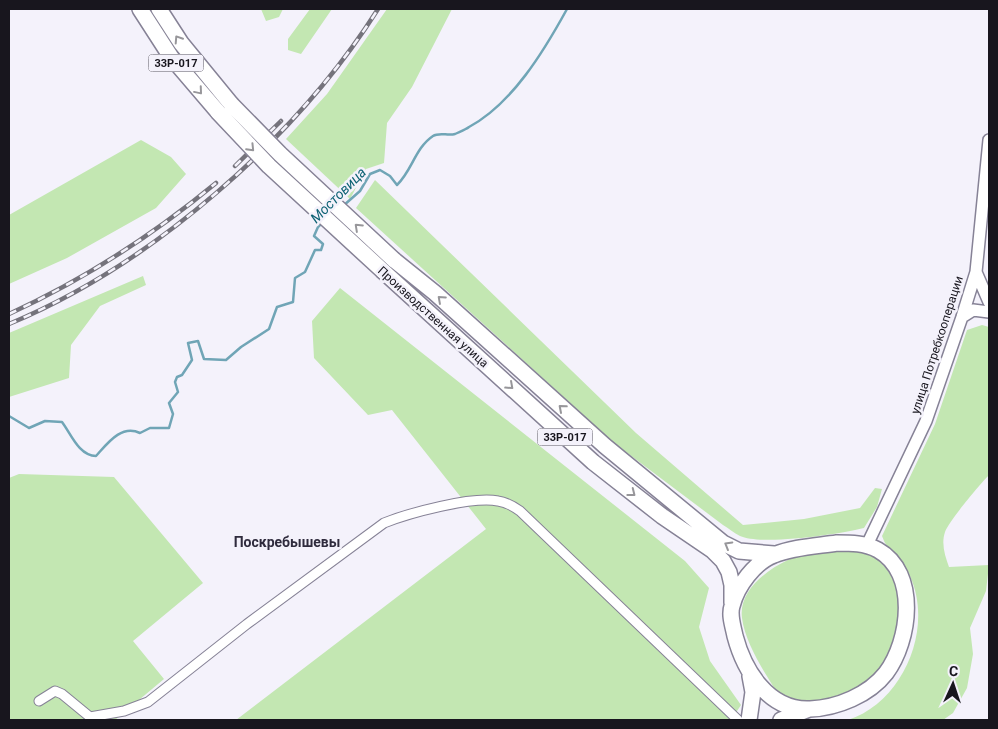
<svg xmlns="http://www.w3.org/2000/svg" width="998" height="729" font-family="Roboto,sans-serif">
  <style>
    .green { fill: #c3e7b2 }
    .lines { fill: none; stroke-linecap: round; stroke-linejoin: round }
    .stream { stroke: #70a5b6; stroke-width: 2.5 }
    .street-casing { stroke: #868296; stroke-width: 11 }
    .secondary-casing { stroke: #868296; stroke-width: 14 }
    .highway-casing { stroke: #868296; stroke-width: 18 }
    .street { stroke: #fff; stroke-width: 9 }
    .secondary { stroke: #fff; stroke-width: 11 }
    .highway { stroke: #fff; stroke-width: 15 }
    .rail-casing { stroke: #75737c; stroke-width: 4.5 }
    .rail { stroke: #f4f2fb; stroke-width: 2.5; stroke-dasharray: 8; stroke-linecap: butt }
    .highway-bridge-casing { stroke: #868296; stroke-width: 18; stroke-linecap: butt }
    .highway-bridge { stroke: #fff; stroke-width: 15 }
    .oneway { stroke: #97969a }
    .labels { text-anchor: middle; stroke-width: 5; stroke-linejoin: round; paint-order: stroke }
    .shield { fill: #f4f2fb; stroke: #5a5860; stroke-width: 1 }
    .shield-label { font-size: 11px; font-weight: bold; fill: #18161e }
    .street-label { font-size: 12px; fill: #18161e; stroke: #f4f2fb }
    .water-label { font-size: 14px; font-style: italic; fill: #0d6274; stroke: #f4f2fb }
    .neighbourhood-label { font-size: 14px; font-weight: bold; fill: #2f2b3d; stroke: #f4f2fb }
  </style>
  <rect width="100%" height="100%" fill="#f4f2fb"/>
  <!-- green -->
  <path class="green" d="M261 9H283L279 17 266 21Z
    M310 9H332L301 54 288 50V39Z
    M387 9H452L412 87 387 123 384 163 366 169 350 199 286 139 327 94Z
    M141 140 171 157 186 174 156 208 67 258 9 284V215Z
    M375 180 636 433 743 525 804 519 860 508 875 488 882 489 877 507 864 528C840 534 762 546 740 536 734 533 728 528 723 525L614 443 356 208Z
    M143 276 146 285 100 306 71 345 69 378 9 397V333Z
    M340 288 685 561 709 588 699 627 710 661 741 705 731 720H236L486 529 392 410 368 415 314 358 312 321Z
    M982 325 989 327V475C980 484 949 521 945 532 941 544 945 556 949 567L989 565 986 591 970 628 973 654 967 688 953 713 943 720H848C903 702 934 629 910 576 903 561 887 552 882 536L935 424 967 330Z
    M19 474 114 477 203 583 133 641 164 679 115 720H9V478Z
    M863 551C912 572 905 635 878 671 859 695 793 716 773 686 761 667 745 641 742 618 737 584 785 556 814 552 830 550 847 551 863 551Z"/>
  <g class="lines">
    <!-- stream -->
    <path class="stream" d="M343 206 360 191 370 174 380 170 390 176 397 185C412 171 415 148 433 136 439 132 448 136 455 134 459 132 465 130 469 127 512 104 544 51 567 9
      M9 416 29 428 45 421 62 422C71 434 79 456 96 456 107 444 121 424 140 433L150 428H169L173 414 169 403 178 392 175 382 177 377 182 375 192 360 188 343 198 341 204 359 226 360 241 347 269 329 277 307 293 302 295 278 305 272 315 250H321L323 244 314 236 318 227 323 222"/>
    <!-- street casing -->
    <g class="street-casing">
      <path id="street" d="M39 701 55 691 62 694 90 717 124 711 148 702 247 624 384 523C409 513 472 496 498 501 506 502 513 506 520 511L738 720"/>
    </g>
    <!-- secondary casing -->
    <g class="secondary-casing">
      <path id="secondary" d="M976 272 989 302
        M962 317 973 310 989 312
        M867 545 926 421 962 317 976 272 989 140"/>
    </g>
    <!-- highway casing -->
    <g class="highway-casing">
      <path id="highway" d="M140 9 171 57 218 112
        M159 9 181 43 231 104
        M394 260 435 293 605 446 723 543 739 551 774 554
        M383 271 593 462 662 516 712 550 723 561 729 572 732 585V603
        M837 543C851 543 865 543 878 550 919 573 910 641 886 673 869 695 837 708 810 709 768 711 744 670 735 636 733 626 729 615 732 606 737 586 755 562 774 555 793 547 817 546 837 543Z
        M749 720 753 692 750 676
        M781 720 809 709"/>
    </g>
    <!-- street -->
    <use href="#street" class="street"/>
    <!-- secondary -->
    <use href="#secondary" class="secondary"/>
    <!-- highway -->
    <use href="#highway" class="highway"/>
    <!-- rail casing -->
    <g class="rail-casing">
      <path id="rail" d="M235 166 281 121
        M9 314C83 280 153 235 216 183
        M9 324C151 265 296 139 378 9"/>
    </g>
    <!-- rail -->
    <use href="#rail" class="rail"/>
    <!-- highway-bridge casing -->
    <g class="highway-bridge-casing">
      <path id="highway-bridge" d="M231 104 280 154 394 260
        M218 112 269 166 383 271"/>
    </g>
    <!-- highway-bridge -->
    <use href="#highway-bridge" class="highway-bridge"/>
  </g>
  <!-- one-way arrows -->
  <defs><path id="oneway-chevron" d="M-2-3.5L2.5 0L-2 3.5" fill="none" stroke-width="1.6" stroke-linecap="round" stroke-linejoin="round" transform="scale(1.25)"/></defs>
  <g class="oneway">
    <use href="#oneway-chevron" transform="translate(178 39) rotate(-123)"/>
    <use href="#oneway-chevron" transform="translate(199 91) rotate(50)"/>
    <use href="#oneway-chevron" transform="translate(251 148) rotate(46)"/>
    <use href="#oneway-chevron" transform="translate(358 227) rotate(-137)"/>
    <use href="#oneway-chevron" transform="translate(441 299) rotate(-138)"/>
    <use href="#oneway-chevron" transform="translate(510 386) rotate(42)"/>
    <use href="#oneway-chevron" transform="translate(562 408) rotate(-139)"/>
    <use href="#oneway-chevron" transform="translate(632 493) rotate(38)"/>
    <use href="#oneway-chevron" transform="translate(728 545) rotate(-150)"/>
  </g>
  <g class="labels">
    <!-- shield labels -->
    <g class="shield">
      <rect x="148.5" y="54.5" width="55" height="17" rx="4"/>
      <rect x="537.5" y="428.5" width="55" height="17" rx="4"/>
    </g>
    <g class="shield-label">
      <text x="176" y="67">33Р-017</text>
      <text x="565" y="441">33Р-017</text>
    </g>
    <!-- street labels -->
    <g class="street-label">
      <text transform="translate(433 317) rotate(42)" y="4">Производственная улица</text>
      <text transform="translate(937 345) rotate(-72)" y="4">улица Потребкооперации</text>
    </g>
    <!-- water labels -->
    <g class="water-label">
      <text transform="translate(338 195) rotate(-45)" y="5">Мостовица</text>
    </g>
    <!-- neighbourhood labels -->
    <g class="neighbourhood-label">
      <text x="287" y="547">Поскребышевы</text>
    </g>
  </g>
  <!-- border -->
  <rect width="998" height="729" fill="none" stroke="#18161e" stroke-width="20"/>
  <!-- north arrow -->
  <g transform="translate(953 684) rotate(3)" stroke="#f4f2fb" stroke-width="4" paint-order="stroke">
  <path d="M0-4L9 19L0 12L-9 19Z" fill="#18161e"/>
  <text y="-8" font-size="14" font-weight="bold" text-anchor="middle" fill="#18161e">С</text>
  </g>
</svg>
